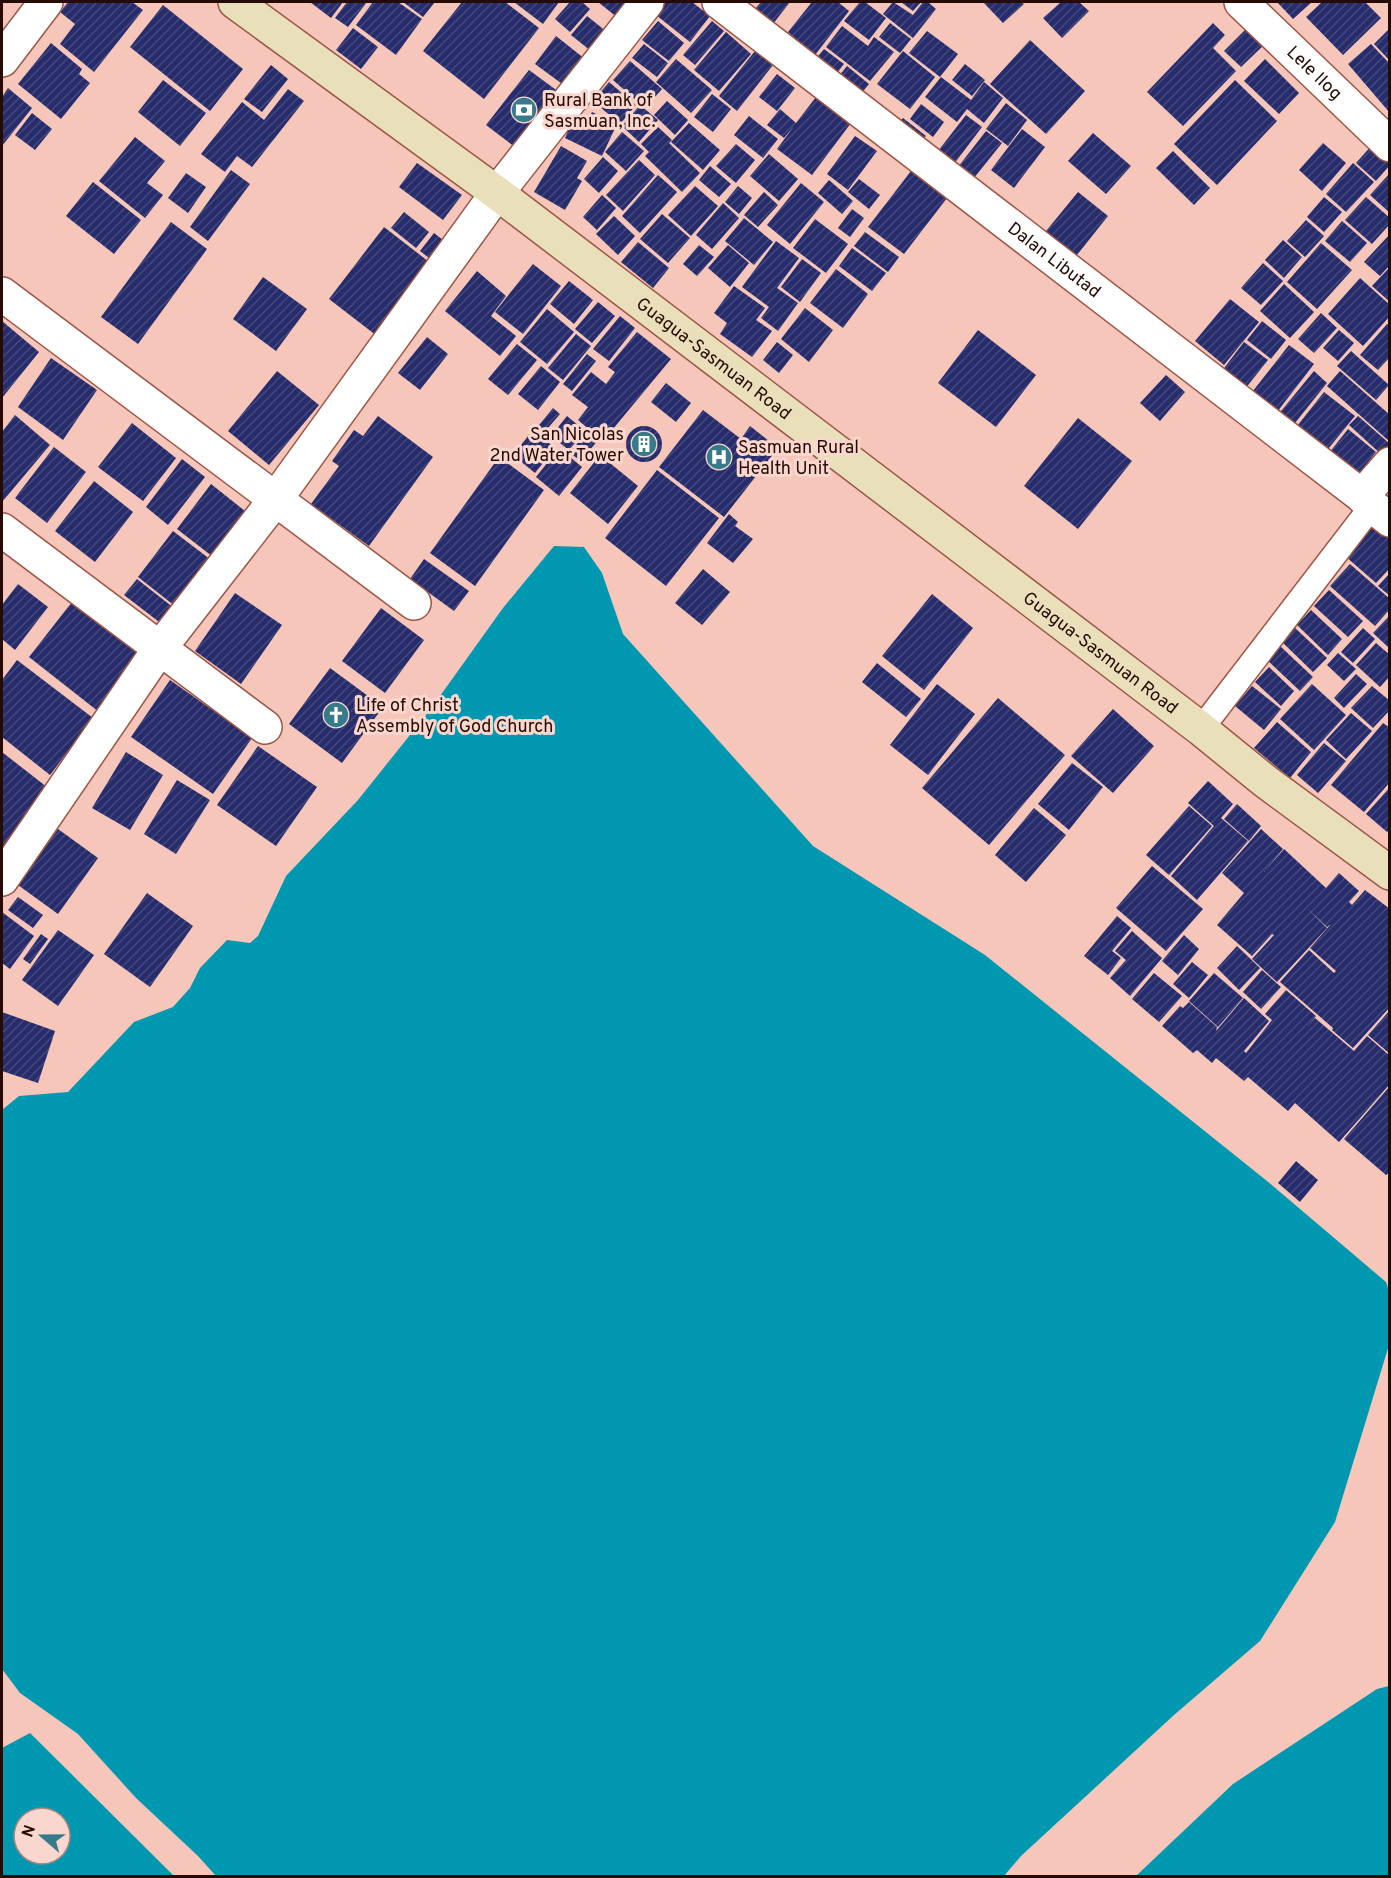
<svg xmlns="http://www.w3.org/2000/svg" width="1391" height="1878" font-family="Overpass,sans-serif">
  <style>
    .water { fill: #0098b1; fill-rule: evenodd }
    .building { fill: url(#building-hatch) }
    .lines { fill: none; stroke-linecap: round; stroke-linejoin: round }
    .pedestrian-casing { stroke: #9c5645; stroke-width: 27 }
    .minor-casing { stroke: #9c5645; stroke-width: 36 }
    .tertiary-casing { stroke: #9c5645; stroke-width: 36 }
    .secondary-casing { stroke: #9c5645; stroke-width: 36 }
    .pedestrian { stroke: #fff; stroke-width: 24 }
    .minor { stroke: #fff; stroke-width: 33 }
    .tertiary { stroke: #fff; stroke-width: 33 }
    .secondary { stroke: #e9e0bb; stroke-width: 33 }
    .labels { text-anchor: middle; stroke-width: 6; stroke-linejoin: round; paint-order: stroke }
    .street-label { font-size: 18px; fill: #260b05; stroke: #f9d7cf }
    .poi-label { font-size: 18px; fill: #260b05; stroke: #f9d7cf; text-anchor: start }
  </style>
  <defs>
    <pattern id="building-hatch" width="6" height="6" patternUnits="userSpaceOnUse" patternTransform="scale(1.5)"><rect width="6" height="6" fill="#262c6c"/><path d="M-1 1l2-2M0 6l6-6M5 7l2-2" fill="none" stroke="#44487a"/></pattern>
  </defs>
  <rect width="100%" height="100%" fill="#f7c6ba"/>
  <!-- water -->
  <path class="water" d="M554 546 584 547 602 573 623 634 813 846 985 955 1267 1181 1386 1282 1389 1291V1345L1335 1522 1260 1641 1174 1715 1021 1856 1004 1876H216L198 1856 136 1798 78 1734 20 1693 2 1669V1110L19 1096 68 1092 134 1022 173 1007 190 988 200 968 227 940 250 943 258 936 286 876 358 800 430 710 503 608Z
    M1389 1686V1876H1136L1233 1784 1377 1689Z
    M30 1733 174 1876H2V1748ZM24 1818H60V1854H24Z"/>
  <!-- building -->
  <path class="building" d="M68 2H132L143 10 94 72 60 44 75 24 60 12Z
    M310 2H343L331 18Z
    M347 2H367L348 27 335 18Z
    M373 2H398L422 19 396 55 356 25Z
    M403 2H435L423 17Z
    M462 2H505L539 28 484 99 423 51Z
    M514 2H559L543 24Z
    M570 2H582L590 9 570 32 555 19Z
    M598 2H632L618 18Z
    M666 2H692L710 16 690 42 656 15Z
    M761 2H790L773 24 755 9Z
    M812 2H838L849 11 815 55 788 32Z
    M860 2H865L886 18 869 40 844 21Z
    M893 2 913 15 923 2H928L936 9 913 38 883 14Z
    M901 2H921L913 11Z
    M983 2H1021L1024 4 1003 23Z
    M1061 2H1079L1089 11 1062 38 1043 18Z
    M1277 2H1312L1293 19Z
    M1322 2H1365L1381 18 1343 55 1306 17Z
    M163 5 243 69 210 111 130 47Z
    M587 16 607 32 591 51 571 35Z
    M658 21 684 43 669 61 642 40Z
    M712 21 724 31 695 65 683 55Z
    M890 23 911 39 900 53 879 37Z
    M1213 23 1225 35 1213 48 1236 71 1183 126 1147 92Z
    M842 26 868 46 874 37 894 52 870 81 826 47Z
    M1248 27 1265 44 1241 67 1224 51Z
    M353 28 378 47 361 69 336 50Z
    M1390 28V61L1374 44Z
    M927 31 958 54 940 77 909 53Z
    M726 32 751 54 719 91 694 70Z
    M556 36 585 59 565 86 535 64Z
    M1030 40 1085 91 1046 134 990 84Z
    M51 43 82 69 79 74 90 83 61 119 18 84Z
    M644 44 668 63 657 77 632 58Z
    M1371 44 1390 64V113L1348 64Z
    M824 49 844 64 834 77 814 61Z
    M755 51 773 65 737 111 719 96Z
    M903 51 935 77 910 109 877 84Z
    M676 59 712 90 691 113 656 82Z
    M1265 59 1299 93 1279 114 1244 81Z
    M630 61 662 89 645 108 613 80Z
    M965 64 985 80 972 96 952 80Z
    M271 65 288 79 262 112 244 99Z
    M847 66 869 84 857 99 835 81Z
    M529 70 563 95 520 151 486 125Z
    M777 74 795 88 777 111 759 97Z
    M941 77 971 100 984 82 1003 98 984 123 967 109 957 122 925 97Z
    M163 80 206 113 180 146 138 112Z
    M1235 80 1277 121 1217 185 1174 144Z
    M609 82 636 105 620 124 593 101Z
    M8 88 32 108 2 146V97Z
    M288 89 304 101 252 167 237 156 225 172 201 154 242 102 264 120Z
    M712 94 731 109 713 132 694 117Z
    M816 97 851 123 812 175 777 149 794 126 784 138 767 125 780 109 796 123Z
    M667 101 688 120 675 135 654 115Z
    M1006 103 1027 120 1008 146 986 129Z
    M921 104 944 122 933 137 910 119Z
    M640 105 658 120 639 142 622 126Z
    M592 112 617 124 602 156 565 138 572 121 584 128Z
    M32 113 52 129 35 150 15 135Z
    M966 115 982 127 954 164 938 151Z
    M749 116 778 139 763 158 734 135Z
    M903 118 926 136 919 144 896 126Z
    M689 123 720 150 703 170 671 142Z
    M658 127 672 140 669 143 700 173 682 192 645 156 649 152 641 144Z
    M1022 129 1045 147 1014 188 991 170Z
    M986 131 1002 143 966 188 951 176Z
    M622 132 644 151 626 171 605 152Z
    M1093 133 1131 166 1106 194 1068 161Z
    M855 136 877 151 848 190 827 174Z
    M135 137 165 161 147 183 163 195 145 218 99 181Z
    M1323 143 1346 163 1322 191 1299 170Z
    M736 144 755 160 736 183 716 166Z
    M1373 144 1390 159V165L1376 181 1356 163Z
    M561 146 587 161 577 178 582 181 565 210 534 192Z
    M1173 151 1210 188 1194 205 1156 168Z
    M769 154 798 179 779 201 750 176Z
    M603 157 618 171 599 193 584 179Z
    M639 160 655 175 623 211 606 195Z
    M417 163 462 195 443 220 399 187Z
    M1353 163 1374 182 1346 212 1326 194Z
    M710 166 731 184 719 197 699 180Z
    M231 170 250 184 208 241 190 227Z
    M911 171 947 198 904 254 868 227Z
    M186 173 206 187 188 213 168 198Z
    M1390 173V213L1370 195Z
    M658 175 677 192 640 233 622 216Z
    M859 179 880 195 869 209 848 192Z
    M829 180 853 201 842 214 818 193Z
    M93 182 141 220 114 254 66 216Z
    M801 183 824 202 790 244 767 225Z
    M695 186 718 206 691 236 668 215Z
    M738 186 752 198 739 214 725 202Z
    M764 192 778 205 758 227 744 215Z
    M1078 192 1108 216 1073 260 1042 236Z
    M602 195 616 208 597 230 583 217Z
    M1324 197 1342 212 1324 232 1307 217Z
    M1366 197 1390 218V224L1372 244 1345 220Z
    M723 203 739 218 712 249 696 235Z
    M852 209 864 218 850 237 838 228Z
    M404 212 429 232 416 248 391 228Z
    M662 214 690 238 668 263 640 239Z
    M614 216 635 236 618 255 596 234Z
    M744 218 773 242 754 265 725 241Z
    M815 219 848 244 826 273 793 248Z
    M1306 220 1324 236 1305 257 1287 241Z
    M1342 221 1367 243 1350 262 1325 241Z
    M171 222 207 249 138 344 101 317Z
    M384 227 433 265 377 336 329 299Z
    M865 232 899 257 888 272 854 246Z
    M434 233 452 247 438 265 420 251Z
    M1390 234V265L1380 276 1364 262Z
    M1283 240 1302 257 1284 278 1265 260Z
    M776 241 799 258 777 288 798 303 778 331 761 318 769 307 742 287Z
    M638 242 669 268 653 288 621 262Z
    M1321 243 1352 270 1317 309 1287 282Z
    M699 245 714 257 697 276 683 264Z
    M728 245 749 263 730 287 708 268Z
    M852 248 886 273 872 291 839 266Z
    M802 259 821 273 800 302 781 287Z
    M1263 263 1283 281 1261 305 1241 288Z
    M533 264 561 286 523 334 495 312Z
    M836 269 868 294 843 328 810 303Z
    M1388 269 1390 271V302L1372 286Z
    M477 271 506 296 491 316 516 336 500 356 445 311Z
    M263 277 307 309 276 351 233 319Z
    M1360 278 1390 305V316L1363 346 1328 314Z
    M569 281 593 300 574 324 550 304Z
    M1284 284 1314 312 1290 338 1260 311Z
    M734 286 765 308 756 320 772 331 752 357 720 334 727 323 714 313Z
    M1230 299 1259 322 1224 365 1195 341Z
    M598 302 615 316 592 343 575 329Z
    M805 308 833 330 809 362 781 339Z
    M547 309 574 332 547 364 520 342Z
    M1321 313 1337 328 1314 353 1298 339Z
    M620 316 635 328 609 361 593 349Z
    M2 321 39 352 2 398Z
    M1262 321 1286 340 1271 359 1247 340Z
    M1387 324 1390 326V357L1378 370 1360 355Z
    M978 330 1036 375 996 427 938 383Z
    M1339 330 1354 343 1338 361 1323 348Z
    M637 332 671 359 603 441 578 420 588 407 572 395 591 372 606 384 615 372 608 367Z
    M576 334 591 346 563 380 548 368Z
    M427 337 448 354 420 390 398 373Z
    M777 342 793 355 779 373 763 360Z
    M1244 342 1268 360 1241 394 1218 376Z
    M517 344 537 360 508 395 488 379Z
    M1289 345 1314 364 1274 416 1249 396Z
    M1351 351 1389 385 1376 400 1337 366Z
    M587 354 596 361 572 391 563 384Z
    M51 358 97 390 63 440 18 407Z
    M541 366 560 382 538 410 518 394Z
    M277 371 319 405 269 465 228 431Z
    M1314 371 1327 383 1291 428 1277 416Z
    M1340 371 1390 415V442L1327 386Z
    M1166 375 1185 392 1160 421 1140 403Z
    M666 383 691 403 676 422 651 402Z
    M1324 392 1355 416 1324 454 1294 430Z
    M553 408 560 414 542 435 535 430Z
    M703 410 741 439 750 426 778 448 724 517 659 467Z
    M15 415 50 445 2 502V432Z
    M378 416 433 457 369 546 311 504 339 466 332 461 354 430 363 436Z
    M567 416 585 431 569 450 551 436Z
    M1358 416 1390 444V447L1382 455 1349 425Z
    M1078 418 1132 461 1078 529 1024 486Z
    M132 423 176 458 143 501 98 467Z
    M626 444a18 18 0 1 1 36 0a18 18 0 1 1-36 0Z
    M1348 429 1376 452 1354 480 1325 458Z
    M533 430 555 448 535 473 513 455Z
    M587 431 598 440 581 461 570 453Z
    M54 447 86 472 47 523 15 498Z
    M559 448 582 467 559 496 536 477Z
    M600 455 638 486 608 524 570 493Z
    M499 457 544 490 475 586 430 553Z
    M182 459 205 477 168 525 146 507Z
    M657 470 719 518 666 586 605 538Z
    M94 481 133 512 95 562 55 531Z
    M211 484 250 515 217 560 177 529Z
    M729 514 738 522 735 526 753 539 733 563 707 543Z
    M1374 523 1390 537V568L1376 583 1345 556Z
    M173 531 215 563 180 610 138 577Z
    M424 559 469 591 454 611 410 579Z
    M1350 564 1390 599V609L1375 626 1330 586Z
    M703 569 730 592 702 625 675 603Z
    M1390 573V596L1378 586Z
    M137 579 179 612 167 628 124 595Z
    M18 584 48 607 15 650 2 639V605Z
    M1329 590 1363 621 1348 637 1314 606Z
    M235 593 282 625 241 684 195 651Z
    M932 594 973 628 924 690 882 656Z
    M72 602 142 656 99 712 29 657Z
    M381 608 424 640 385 693 342 661Z
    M1311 610 1342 639 1328 655 1297 625Z
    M1390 615V645L1388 647 1373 633Z
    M1294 627 1327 658 1313 672 1281 641Z
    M1363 628 1375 639 1353 663 1341 652Z
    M1376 643 1390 655V676L1380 687 1356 665Z
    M1280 646 1313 677 1300 691 1267 660Z
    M1338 653 1356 669 1344 681 1327 665Z
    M17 660 93 718 50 775 2 737V680Z
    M877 663 921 699 906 717 862 682Z
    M1269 667 1294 691 1281 706 1255 682Z
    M330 668 383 707 342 763 289 724Z
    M1356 674 1367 684 1344 708 1334 698Z
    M170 680 252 738 213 794 131 737Z
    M937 684 975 714 928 775 890 745Z
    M1312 684 1346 715 1314 750 1280 719Z
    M1252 686 1281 709 1264 730 1235 706Z
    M1372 686 1390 701V710L1373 728 1351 708Z
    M998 698 1065 755 989 845 922 788Z
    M1113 709 1154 746 1113 793 1071 756Z
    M1351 713 1372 731 1346 759 1326 740Z
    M1277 722 1311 752 1290 778 1254 748Z
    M1383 723 1390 728V782L1364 812 1331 785Z
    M1324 743 1346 761 1318 793 1297 775Z
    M258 746 317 787 276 846 217 805Z
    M2 752 52 791 2 856Z
    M126 752 163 775 130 830 92 808Z
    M1072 763 1103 787 1069 830 1038 804Z
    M177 780 210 800 176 854 144 834Z
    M1208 781 1233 804 1221 818 1248 841 1197 900 1171 876 1214 826 1188 803Z
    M1390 787V829L1387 832 1366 814Z
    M1237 804 1261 826 1249 841 1224 819Z
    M1189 806 1212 826 1169 875 1146 855Z
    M1034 808 1066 835 1026 882 995 855Z
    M58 829 98 858 58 914 18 885Z
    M1261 829 1283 849 1264 872 1284 849 1326 888 1339 873 1359 891 1349 902 1352 905 1365 890 1390 909V1007L1353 1048 1332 1030 1333 1028 1280 982 1309 950 1334 973 1336 971 1310 948 1331 924 1327 927 1307 908 1327 928 1277 982 1252 959 1274 935 1272 934 1252 956 1217 925 1244 893 1222 873Z
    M1152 866 1203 909 1166 951 1116 908Z
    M147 893 193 926 150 987 104 954Z
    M18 897 43 915 33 928 8 910Z
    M2 912 34 936 10 969 2 963Z
    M1117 916 1131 928 1112 951 1121 958 1108 975 1084 956Z
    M58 930 94 955 58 1006 22 980Z
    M1132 931 1162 958 1130 996 1110 978 1126 960 1115 951Z
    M41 934 48 939 30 964 23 959Z
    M1184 935 1199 949 1178 975 1162 961Z
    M1237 946 1260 968 1239 990 1217 968Z
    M1192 962 1208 975 1189 998 1173 984Z
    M1262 970 1281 987 1261 1009 1243 992Z
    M1154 973 1182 996 1159 1022 1132 999Z
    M1214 973 1243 998 1218 1027 1189 1001Z
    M1286 990 1316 1016 1307 1028 1315 1018 1354 1051 1367 1036 1390 1056V1084L1339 1142 1295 1103 1288 1111 1248 1077 1244 1081 1216 1058 1212 1063 1197 1050 1193 1053 1162 1026 1180 1006 1183 1008 1189 1002 1217 1027 1216 1031 1244 998 1269 1021 1244 1051 1246 1053 1272 1020 1265 1014Z
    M1390 1010V1054L1368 1035Z
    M2 1012 55 1031 38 1083 2 1071Z
    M1390 1086V1172L1386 1175 1344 1139Z
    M1296 1161 1318 1180 1300 1202 1278 1183Z"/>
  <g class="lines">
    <!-- pedestrian casing -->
    <g class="pedestrian-casing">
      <path id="pedestrian" d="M1201 729 1372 506"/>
    </g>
    <!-- minor casing -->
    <g class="minor-casing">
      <path id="minor" d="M2 60 46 2
        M2 294 414 603
        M1362 496 1390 464
        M2 530 265 727
        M2 879 160 648 275 500 497 193 647 2"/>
    </g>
    <!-- tertiary casing -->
    <g class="tertiary-casing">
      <g id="tertiary">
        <path id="s1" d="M719 2 1362 496 1372 506 1390 520"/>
        <path id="s2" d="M1241 2 1390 145"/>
      </g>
    </g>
    <!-- secondary casing -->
    <g class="secondary-casing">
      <g id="secondary">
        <path id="s3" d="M235 2 497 193 1201 729 1265 781 1390 873"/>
      </g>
    </g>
    <!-- pedestrian -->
    <use href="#pedestrian" class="pedestrian"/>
    <!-- minor -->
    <use href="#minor" class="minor"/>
    <!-- tertiary -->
    <use href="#tertiary" class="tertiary"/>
    <!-- secondary -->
    <use href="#secondary" class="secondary"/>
  </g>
  <!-- icons -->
  <defs>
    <g id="bank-disc" transform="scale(1.35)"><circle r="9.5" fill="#377b8a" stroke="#f9d7cf"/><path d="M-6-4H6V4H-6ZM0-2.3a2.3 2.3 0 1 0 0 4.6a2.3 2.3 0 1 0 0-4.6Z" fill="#fff"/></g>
    <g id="building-disc" transform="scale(1.35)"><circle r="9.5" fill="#377b8a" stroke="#f9d7cf"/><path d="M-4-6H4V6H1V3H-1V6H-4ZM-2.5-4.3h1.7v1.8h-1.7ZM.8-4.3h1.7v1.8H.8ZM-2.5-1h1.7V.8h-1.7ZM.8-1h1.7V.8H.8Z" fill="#fff"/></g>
    <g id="hospital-disc" transform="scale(1.35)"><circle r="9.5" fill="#377b8a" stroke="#f9d7cf"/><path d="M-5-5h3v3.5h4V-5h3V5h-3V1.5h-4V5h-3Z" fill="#fff"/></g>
    <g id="church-disc" transform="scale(1.35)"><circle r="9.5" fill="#377b8a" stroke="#f9d7cf"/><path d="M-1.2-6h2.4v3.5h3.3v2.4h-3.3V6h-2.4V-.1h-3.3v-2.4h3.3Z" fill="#fff"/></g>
  </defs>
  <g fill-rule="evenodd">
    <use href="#bank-disc" x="524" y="110"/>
    <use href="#building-disc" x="644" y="444"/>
    <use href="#hospital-disc" x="719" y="457"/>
    <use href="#church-disc" x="336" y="715"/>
  </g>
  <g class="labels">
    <!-- street labels -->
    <g class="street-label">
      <text dy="6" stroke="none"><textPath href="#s2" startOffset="102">Lele Ilog</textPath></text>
      <text dy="6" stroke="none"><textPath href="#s1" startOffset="423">Dalan Libutad</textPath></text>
      <text dy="6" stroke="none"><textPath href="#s3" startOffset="597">Guagua-Sasmuan Road</textPath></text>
      <text dy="6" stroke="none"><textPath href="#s3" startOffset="1083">Guagua-Sasmuan Road</textPath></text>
    </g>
    <!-- poi labels -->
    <g class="poi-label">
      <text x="544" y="106">Rural Bank of<tspan x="544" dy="21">Sasmuan, Inc.</tspan></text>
      <text x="624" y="440" text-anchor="end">San Nicolas<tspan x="624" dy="21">2nd Water Tower</tspan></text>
      <text x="738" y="453">Sasmuan Rural<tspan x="738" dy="21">Health Unit</tspan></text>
      <text x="356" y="711">Life of Christ<tspan x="356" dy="21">Assembly of God Church</tspan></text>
    </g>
  </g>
  <!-- border -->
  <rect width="1391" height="1878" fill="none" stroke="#260b05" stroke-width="6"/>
  <!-- north arrow -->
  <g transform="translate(42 1836) rotate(290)"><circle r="28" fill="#f9d7cf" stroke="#a5857e" stroke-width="1.5"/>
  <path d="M0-4.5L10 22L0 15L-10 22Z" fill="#377b8a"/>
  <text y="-9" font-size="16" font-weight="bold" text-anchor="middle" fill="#260b05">N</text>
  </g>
</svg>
